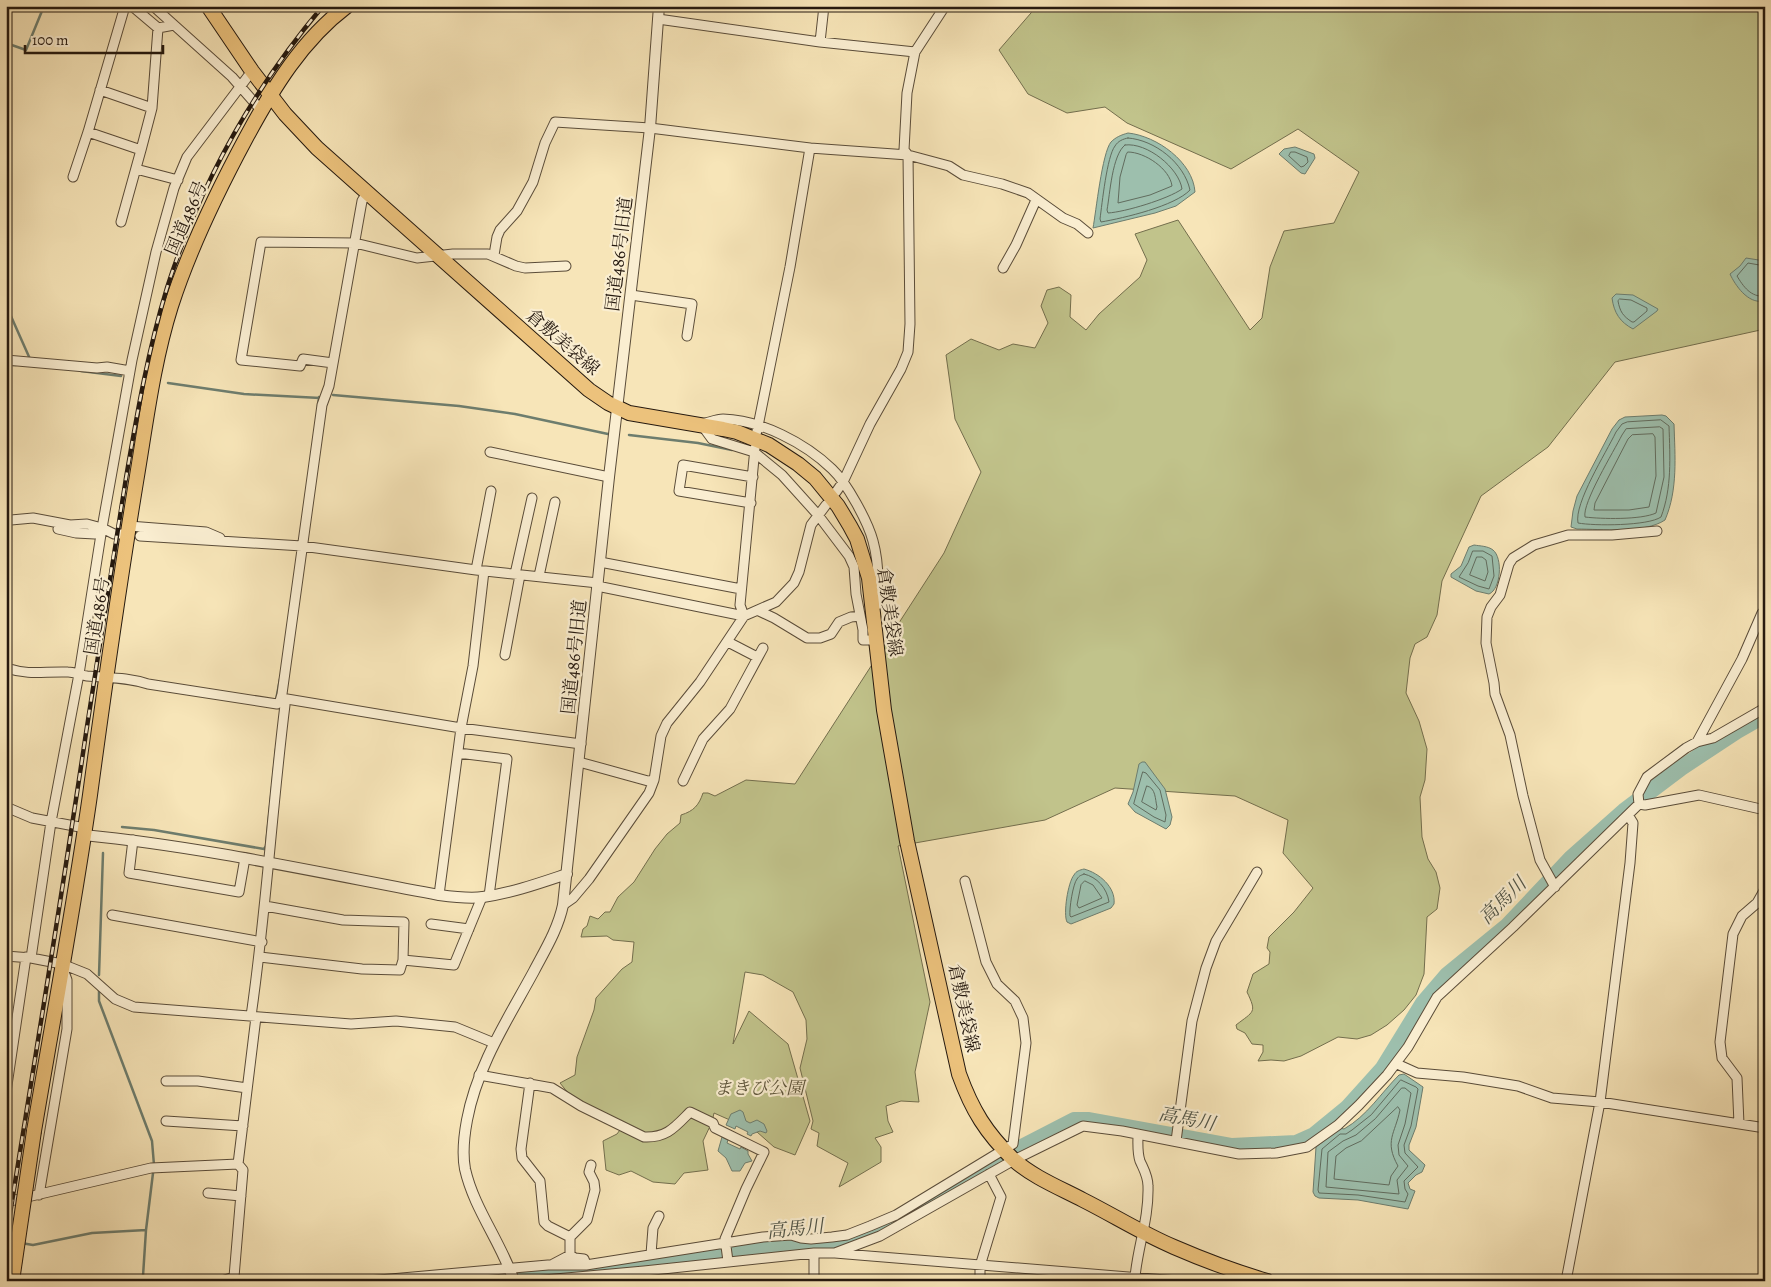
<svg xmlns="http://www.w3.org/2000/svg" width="1771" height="1287" font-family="Alegreya,'Noto Serif JP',serif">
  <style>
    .green { fill: #c1c38b; stroke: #736e4d }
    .water { fill: #9dbfad; stroke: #6d7d6e }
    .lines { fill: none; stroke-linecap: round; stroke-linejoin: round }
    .shore { stroke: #616c5e; stroke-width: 1 }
    .stream { stroke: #6d7d6e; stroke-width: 2.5 }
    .river { stroke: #9dbfad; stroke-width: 16 }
    .minor-casing { stroke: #5a4c39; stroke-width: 11 }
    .tertiary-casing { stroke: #5a4c39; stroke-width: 12 }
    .primary-casing { stroke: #25190f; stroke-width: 16 }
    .trunk-casing { stroke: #25190f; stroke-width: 16 }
    .minor { stroke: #faeed1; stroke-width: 9 }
    .tertiary { stroke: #faeed1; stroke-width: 10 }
    .primary { stroke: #ecc27c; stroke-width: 14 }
    .trunk { stroke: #ecc27c; stroke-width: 14 }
    .rail-casing { stroke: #25190f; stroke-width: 4.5 }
    .rail { stroke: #faeed1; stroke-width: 2.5; stroke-dasharray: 8; stroke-linecap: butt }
    .trunk-bridge-casing { stroke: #25190f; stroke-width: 16; stroke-linecap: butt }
    .trunk-bridge { stroke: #ecc27c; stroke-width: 14 }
    .labels { text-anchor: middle; stroke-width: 4.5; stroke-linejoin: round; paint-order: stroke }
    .street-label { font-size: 18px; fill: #25190f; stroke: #faeed1 }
    .park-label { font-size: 18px; font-style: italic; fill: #5c543a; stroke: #faeed1 }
    .water-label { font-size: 19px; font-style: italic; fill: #4f5346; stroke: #faeed1 }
  </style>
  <rect width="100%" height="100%" fill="#f7e5b8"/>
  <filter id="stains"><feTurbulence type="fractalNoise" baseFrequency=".004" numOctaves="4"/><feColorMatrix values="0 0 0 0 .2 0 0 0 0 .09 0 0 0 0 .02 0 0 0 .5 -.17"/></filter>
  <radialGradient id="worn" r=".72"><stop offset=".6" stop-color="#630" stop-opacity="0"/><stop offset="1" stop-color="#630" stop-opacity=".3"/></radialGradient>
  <!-- green -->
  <path class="green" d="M1037 6H1765V329L1615 362 1548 447 1481 496 1442 581 1437 615 1427 637 1415 644 1410 658 1406 693 1419 721 1427 749 1425 780 1420 797 1422 837 1428 859 1436 872 1440 888 1437 909 1427 917 1424 974 1416 995 1404 1010 1387 1025 1371 1035 1357 1039 1338 1037 1301 1056 1284 1061 1271 1060 1258 1061 1263 1052V1045L1252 1044 1245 1033 1237 1029 1236 1025C1254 1011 1257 1013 1247 992L1253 974 1269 964 1270 952 1267 948 1269 937 1294 912 1313 888 1283 853 1288 820 1235 796 1115 788 1045 820 898 846 930 1002 915 1072 919 1102 901 1101 886 1106 888 1121 893 1132 875 1138 881 1147V1162L839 1187 848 1163 817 1146 819 1133 811 1129 813 1121 800 1068 807 1039 806 1020 793 992 763 975 745 972 733 1044 749 1011 788 1044 810 1121 795 1155 774 1147 757 1132 714 1113 712 1122 703 1141 708 1170 684 1173 675 1184 653 1182 631 1171 619 1175 606 1170 603 1141 617 1134 625 1123C603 1112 574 1104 560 1083L575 1075 577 1057 594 1010 596 998 622 969 632 962 634 942 613 940 607 936 581 937 583 929 587 926 590 916 598 919 605 912H610L618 897 634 882 655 849 667 834 680 823 681 815C694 811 699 805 703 793H708L715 796 746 780 795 784 944 553 981 472 955 419 946 355 971 339 999 350 1013 344 1035 348 1048 323 1041 306 1047 290 1059 287 1071 295 1070 317 1086 330 1099 314 1140 277 1147 260 1135 234 1178 220 1250 330 1262 318 1270 267 1284 231 1334 223 1359 172 1298 129 1231 169 1127 123 1105 107 1067 113 1028 94 999 50Z"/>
  <!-- water -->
  <path class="water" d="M1128 133C1157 136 1193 162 1195 192L1176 206 1155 213 1093 228C1096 212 1102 153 1111 142 1116 137 1121 135 1128 133Z
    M1295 147 1314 154 1315 158 1305 174 1301 173 1279 154 1284 149Z
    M1746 258 1765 261V298L1763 301C1748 304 1735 285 1730 274L1740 266Z
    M1616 294 1633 295 1658 309 1657 311 1633 329C1620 322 1614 313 1612 298Z
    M1662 415 1666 416 1674 424C1675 456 1678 490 1665 520 1644 534 1601 529 1577 529L1571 527 1573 511 1577 496 1612 429 1619 420 1625 417Z
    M1474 545C1480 546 1488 546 1493 550 1503 558 1501 589 1489 594L1476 591 1451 577V574L1461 566 1469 547Z
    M1142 762H1145L1165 789 1172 817 1170 825 1166 829 1135 812 1128 804 1133 792 1139 764Z
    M1084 869C1099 873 1116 887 1114 904L1111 908 1071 924 1067 922C1063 914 1068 882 1074 875 1076 871 1080 870 1084 869Z
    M1404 1074 1423 1087 1416 1127 1409 1145V1150L1425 1165 1422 1172 1416 1175 1408 1183 1410 1189 1415 1191 1408 1209 1358 1200 1319 1198 1315 1196 1313 1192 1316 1147 1340 1128 1344 1129C1367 1116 1381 1093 1399 1075Z
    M740 1110 743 1112 746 1121 750 1123 757 1120 764 1124 767 1131 766 1133 760 1131 752 1134 751 1136 747 1134 748 1132 736 1126 735 1129 726 1125 731 1114Z
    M722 1137 728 1140 727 1143 740 1149 741 1147 748 1151V1154L752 1161 745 1163 740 1171H732L726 1158 718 1151Z"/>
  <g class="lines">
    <!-- shore -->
    <path class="shore" d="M1128 138C1155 140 1184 163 1190 190 1175 206 1124 218 1101 222L1100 219C1102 204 1107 156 1115 146 1118 141 1123 139 1128 138Z
      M1125 145C1147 142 1179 168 1182 189 1168 199 1125 212 1108 213L1107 210C1110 194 1112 155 1125 145Z
      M1128 152C1145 152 1170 169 1172 186L1150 195 1118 203 1120 177 1126 155Z
      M1291 152H1295L1307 157 1308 162 1304 166 1301 167 1289 156Z
      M1765 266 1748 263 1737 276C1743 286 1751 298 1765 296
      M1620 299 1631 300 1647 308V311L1634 322H1632C1623 316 1620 312 1618 301Z
      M1661 420 1669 426C1670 457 1672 488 1661 517 1648 526 1594 526 1578 523 1574 503 1606 453 1616 432L1622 424 1627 422Z
      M1660 427 1663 429 1664 477 1656 513C1641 520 1601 519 1585 517 1582 503 1614 451 1622 435L1626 429Z
      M1653 434 1655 437 1656 476 1649 507 1629 510H1594L1595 503 1628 439 1632 435Z
      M1473 551H1483L1492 556 1494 576 1489 589 1478 586 1459 577 1468 563Z
      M1477 557H1482L1486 560 1488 572 1485 581 1470 575Z
      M1143 772 1146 773 1160 790 1166 815 1165 822 1154 817 1134 804Z
      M1147 786C1156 788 1155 799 1157 807L1156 810 1142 802Z
      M1084 874C1097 877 1107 888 1109 902L1071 917 1070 916C1069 909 1073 884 1077 879 1080 875 1080 876 1084 874Z
      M1085 881 1093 885 1102 898 1079 908 1077 905 1081 885Z
      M1401 1080 1416 1087 1418 1089 1411 1126 1404 1145 1405 1153 1418 1167 1404 1181 1405 1189 1408 1194 1405 1202 1358 1195 1319 1193 1318 1190 1322 1149 1340 1134H1346L1352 1130 1371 1115Z
      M1402 1088H1405L1411 1093 1405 1124 1398 1145 1399 1155 1408 1166 1397 1180 1399 1194 1326 1187 1328 1152 1343 1141 1356 1135 1375 1119Z
      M1398 1107 1400 1110C1395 1134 1384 1141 1398 1166L1391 1176 1389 1185 1334 1179 1336 1156 1346 1148 1361 1141Z"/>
    <!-- stream -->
    <path class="stream" d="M6 43 26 50 44 6
      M6 305 30 359
      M6 365H16
      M81 371 121 376
      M168 383 244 394 320 398
      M333 395 459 406 515 414 608 434
      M318 406 319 397
      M629 435 698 443 732 450
      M276 700 280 679
      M122 827 154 830 264 849 266 846 276 749
      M99 975 103 853
      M99 990V1001L152 1141 154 1165 146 1230 143 1276
      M6 1241 14 1242
      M21 1243 33 1245 92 1233 146 1230"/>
    <!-- river -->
    <path class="river" d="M463 1281 595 1269 758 1250 829 1246 869 1234 899 1220 991 1163 1074 1120H1089L1232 1146 1296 1143 1314 1135 1347 1108 1383 1068 1423 1003 1447 975 1507 926 1571 858 1624 811 1681 768 1737 731 1765 715"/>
    <!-- minor casing -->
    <g class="minor-casing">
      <path id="minor" d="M132 6 158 28 174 25
        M153 6 232 77 261 110
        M6 8 8 6
        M658 19 820 42 915 52
        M820 42 824 6
        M100 90 152 108 141 150
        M152 108 158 28
        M88 132 141 150 121 222
        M136 169 178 180
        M73 177 88 132 125 6
        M494 255 497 237 500 230 517 211 533 182 545 143 555 122 650 128 810 148 908 155 949 166 963 175 1002 184 1028 193 1063 218 1077 224 1088 233
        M1003 268 1016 245 1036 200
        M631 295 692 304 687 336
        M6 360 97 368 107 367 130 371
        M333 363 303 359 300 366 241 360 261 242 355 243 417 258 453 254H488L516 266 525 268 566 266
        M757 431 790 267 810 148
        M490 452 609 477
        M836 492 843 482 870 424 901 369 908 352 910 324 908 155 904 150 907 93 915 52 945 6
        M751 503 679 491 683 465 753 477
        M11 520 33 518 70 525 87 524 102 528 114 534H128
        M129 526 206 532 220 538
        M58 529 76 533 95 534
        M140 536 302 546 476 570 598 583
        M600 562 741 589
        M476 570 491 491
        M515 574 532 498
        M539 576 555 502
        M597 586 744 616 776 602 794 583 799 572 811 525 826 505
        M759 611 774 618 807 638H820L831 634 839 622 851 617 860 616
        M744 616 740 605 755 448
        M875 640H863V630L856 594 854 567 849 556 818 515 782 475 754 452 712 439 701 424C708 423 716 419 723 419 761 420 805 443 832 469 847 483 868 522 873 541 879 563 879 584 876 606
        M728 642 757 657
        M505 655 520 575
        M6 668C32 676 43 671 68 672 74 672 80 675 87 676 108 678 127 677 148 684L277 704 280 701 282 694 322 405 329 386 362 201 367 193
        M281 698 461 728 581 744
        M1697 742 1742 659 1762 613 1765 612
        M458 753 507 759 489 896
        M579 762 648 781 654 780
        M683 781 703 739 730 709 763 648
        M1639 804 1645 805 1699 795 1765 810
        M6 807 32 818 85 828
        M133 840 129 873 239 892 245 858
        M1555 887 1540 860 1523 796 1510 735 1495 694 1494 683 1486 643 1487 617 1491 607 1500 595 1509 564 1513 558 1534 545 1568 535H1612L1657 531
        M439 895 461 728 473 666 484 571
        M563 905 573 898 589 879 649 793 654 780 661 736 667 723 700 682 744 616
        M265 906 343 920 404 922 403 960
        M112 915 262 942
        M431 924 469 929
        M6 956 31 958 62 964 87 974 115 999 134 1007 351 1024 396 1021 455 1027 494 1043
        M260 957 362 969 400 970 403 960 454 965 482 897
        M31 958 51 822 79 674 102 528 132 360 156 252 174 188 187 157 252 71
        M251 1016C266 913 272 809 285 705L281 698
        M1397 1064 1417 1073 1463 1077 1518 1086 1552 1098 1600 1102 1765 1128
        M479 1075 552 1088 581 1106 644 1137C667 1138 675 1127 690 1112L713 1123 715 1128 764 1152 746 1189 725 1239 728 1261
        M166 1081H198L247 1088
        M530 1083 521 1149 522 1158 540 1181 544 1222 548 1226 570 1237V1255
        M6 1092 26 957
        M166 1121 243 1126
        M1739 1124 1737 1078 1722 1058 1720 1042 1733 934 1742 916 1757 903 1765 889
        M1176 1141 1192 1021 1206 968 1216 941 1257 872
        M208 1193 241 1196
        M39 1195 67 1029V980L63 969
        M6 1202 151 1168 238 1164 256 1017
        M570 1237 587 1220 595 1190 594 1182 589 1172 591 1165
        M814 1253V1281
        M835 1253 880 1236 1014 1160 1083 1126 1122 1131 1239 1154 1276 1153 1307 1147 1338 1125 1359 1105 1387 1075 1408 1047 1437 997 1513 927 1639 804 1638 794 1647 777 1686 748 1697 742 1713 738 1765 708
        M651 1254 653 1228 659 1216
        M553 1264 570 1255 575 1258 584 1259 586 1265
        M1135 1277C1138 1245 1149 1219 1148 1186 1148 1176 1144 1170 1140 1161 1137 1152 1138 1143 1138 1134
        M222 1281 234 1277 243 1170 238 1164
        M368 1281 548 1265H586L763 1237 791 1235 801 1238 811 1239 832 1237 847 1235 870 1226 896 1215 1013 1144 1026 1043 1023 1018 1015 1001 997 984 986 962 965 881
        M533 1281 644 1271 814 1253H835C949 1263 1063 1272 1178 1281
        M980 1281V1266L1001 1197 989 1174
        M1566 1281 1600 1102 1630 863 1633 823 1628 815"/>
    </g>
    <!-- tertiary casing -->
    <g class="tertiary-casing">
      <path id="tertiary" d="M84 835C204 847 321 873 439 895 454 897 469 899 483 897 512 893 540 883 567 874
        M514 1281C501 1242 474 1209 465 1169 462 1153 464 1136 467 1120 477 1066 508 1019 534 971 545 950 558 929 563 905L609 477 650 128 659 6"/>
    </g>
    <!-- primary casing -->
    <g class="primary-casing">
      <path id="primary" d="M208 6 252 71 285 114 317 148 589 390 608 403 629 413 723 429 737 432 769 445 798 464 815 478 838 506 850 526 857 539 869 578 884 710 907 841 959 1074C972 1110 986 1133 1014 1160 1033 1177 1060 1188 1083 1200 1113 1215 1143 1234 1174 1247 1204 1260 1236 1272 1267 1281"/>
    </g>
    <!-- trunk casing -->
    <g class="trunk-casing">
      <path id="trunk" d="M34 1131C53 1019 74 907 90 795 104 691 119 586 136 482 146 423 153 363 171 306 190 247 217 192 246 138 273 88 302 40 347 6"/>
    </g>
    <!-- minor -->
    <use href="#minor" class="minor"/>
    <!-- tertiary -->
    <use href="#tertiary" class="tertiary"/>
    <!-- primary -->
    <use href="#primary" class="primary"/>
    <!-- trunk -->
    <use href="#trunk" class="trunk"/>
    <!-- rail casing -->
    <g class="rail-casing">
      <path id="rail" d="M6 1239C33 1070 61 902 86 733 99 648 112 563 126 478 137 414 148 350 167 288 200 184 253 89 323 6"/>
    </g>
    <!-- rail -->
    <use href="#rail" class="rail"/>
    <!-- trunk-bridge casing -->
    <g class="trunk-bridge-casing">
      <path id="trunk-bridge" d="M12 1281 34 1131"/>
    </g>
    <!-- trunk-bridge -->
    <use href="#trunk-bridge" class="trunk-bridge"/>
  </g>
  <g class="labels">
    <!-- street labels -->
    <g class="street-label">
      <text transform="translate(186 218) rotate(-67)" y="6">国道486号</text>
      <text transform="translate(619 254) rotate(-83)" y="6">国道486号旧道</text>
      <text transform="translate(563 342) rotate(41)" y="6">倉敷美袋線</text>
      <text transform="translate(890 612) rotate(82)" y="6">倉敷美袋線</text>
      <text transform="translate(97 616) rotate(-81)" y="6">国道486号</text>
      <text transform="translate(574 657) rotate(-84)" y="6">国道486号旧道</text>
      <text transform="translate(964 1008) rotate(78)" y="6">倉敷美袋線</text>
    </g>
    <!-- park labels -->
    <g class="park-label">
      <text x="759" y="1094">まきび公園</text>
    </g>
    <!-- water labels -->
    <g class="water-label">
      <text transform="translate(1502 900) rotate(-45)" y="7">高馬川</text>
      <text transform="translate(1187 1118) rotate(11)" y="7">高馬川</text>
      <text transform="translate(795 1228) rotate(-6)" y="7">高馬川</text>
    </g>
  </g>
  <!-- margin -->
  <rect width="1771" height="1287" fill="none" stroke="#f7e5b8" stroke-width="25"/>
  <rect x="8" y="8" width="1756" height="1272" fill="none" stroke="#25190f" stroke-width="2.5"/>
  <rect x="12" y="12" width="1746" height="1262" fill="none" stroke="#25190f"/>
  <!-- scale -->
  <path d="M25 45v8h138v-8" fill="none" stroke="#25190f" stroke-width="2.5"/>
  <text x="32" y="45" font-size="15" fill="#25190f" stroke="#faeed1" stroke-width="4" paint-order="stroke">100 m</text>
  <rect width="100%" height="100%" filter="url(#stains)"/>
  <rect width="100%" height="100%" fill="url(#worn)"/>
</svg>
